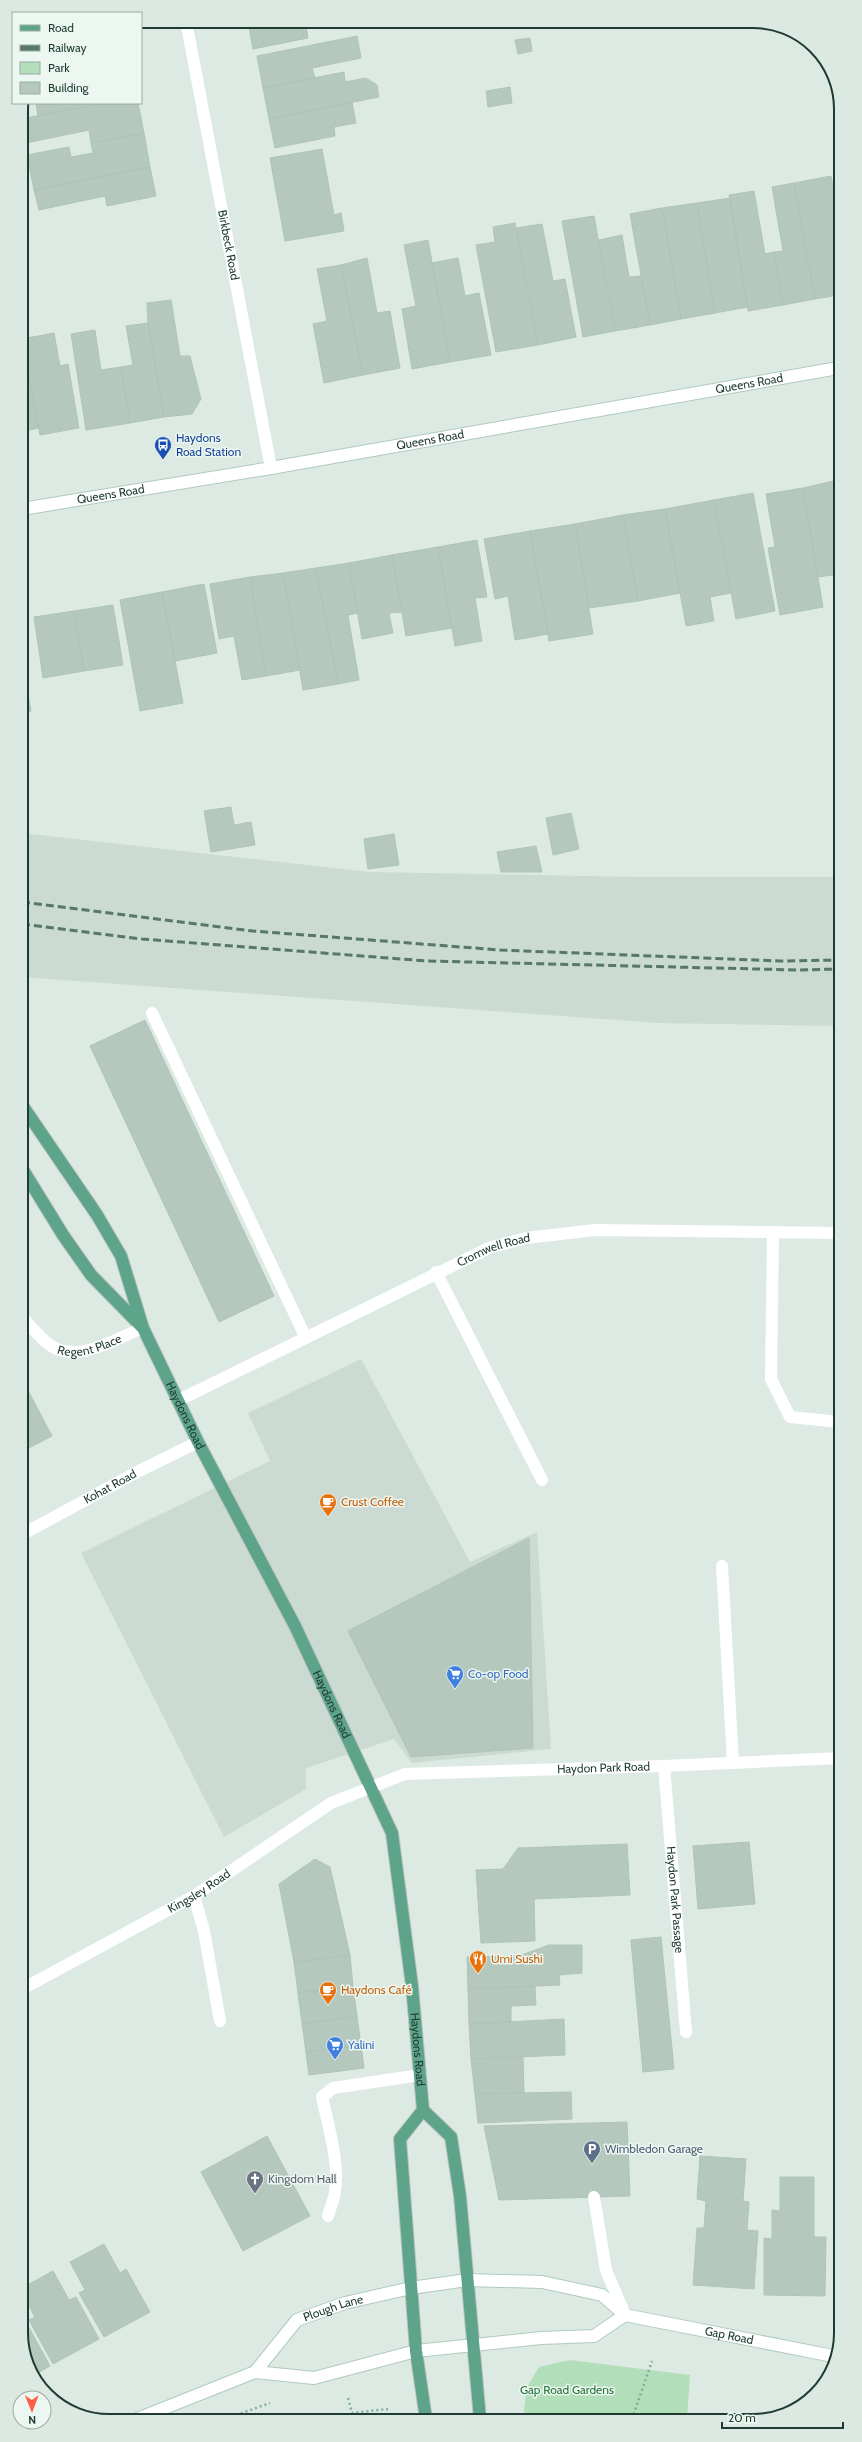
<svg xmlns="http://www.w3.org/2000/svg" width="862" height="2442" font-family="Cabin,sans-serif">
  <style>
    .built { fill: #cbdad2 }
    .green { fill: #b3deba }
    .building { fill: #b5c8be; stroke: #afc4b9 }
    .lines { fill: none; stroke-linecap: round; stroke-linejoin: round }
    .secondary-casing { stroke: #afcbbe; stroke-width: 14 }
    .primary-casing { stroke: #bbc4c1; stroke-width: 14 }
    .path { stroke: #7ab19a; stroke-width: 2.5; stroke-dasharray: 2 3; stroke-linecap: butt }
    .lane { stroke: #fff; stroke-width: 12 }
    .street { stroke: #fff; stroke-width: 12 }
    .secondary { stroke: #fff; stroke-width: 12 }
    .primary { stroke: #5da48a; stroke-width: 12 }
    .rail { stroke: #57776b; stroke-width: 3; stroke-dasharray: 8 4; stroke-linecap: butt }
    .labels { text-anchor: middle; stroke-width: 3; stroke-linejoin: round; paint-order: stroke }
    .street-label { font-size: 12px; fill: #1d3b30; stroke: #edf7f1 }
    .transit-label { font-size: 12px; fill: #164399; stroke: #edf7f1; text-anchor: start }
    .food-label { font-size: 12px; fill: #c56008; stroke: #edf7f1; text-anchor: start }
    .shop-label { font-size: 12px; fill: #366cbe; stroke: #edf7f1; text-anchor: start }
    .service-label { font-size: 12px; fill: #4e5e75; stroke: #edf7f1; text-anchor: start }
    .worship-label { font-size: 12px; fill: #5b616d; stroke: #edf7f1; text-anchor: start }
    .park-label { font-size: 12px; fill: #25753b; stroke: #edf7f1 }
    .rim { fill: none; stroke: #1d3b30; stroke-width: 2 }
  </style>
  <rect width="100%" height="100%" fill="#ddeae3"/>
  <!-- built -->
  <path class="built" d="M22 833 369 872 638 877H839V1026L658 1023 22 977Z
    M361 1359 470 1562 537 1532 551 1749 412 1763 394 1739 306 1768V1789L224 1837 81 1553 270 1461 248 1413Z"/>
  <!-- green -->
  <path class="green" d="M570 2360 690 2375 687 2418 523 2419 527 2387 539 2367Z"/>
  <!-- building -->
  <path class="building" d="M248 21H305L308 38 253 49Z
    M357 36 361 58 312 68 315 78 263 88 257 56Z
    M530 38 532 51 518 54 515 40Z
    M344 72 345 82 366 78 377 85 379 97 269 119 263 88Z
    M510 87 512 103 488 107 486 91Z
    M352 102 356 123 334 127 335 136 275 148 269 119Z
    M36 103H102L38 116Z
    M102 103H138L144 133 91 143 89 130 21 144V119Z
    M144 133 150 167 34 190 27 155 69 147 71 157 93 153 91 143Z
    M322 149 334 215 341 213 344 231 285 241 270 158Z
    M150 167 156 196 107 206 105 196 39 210 34 190Z
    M831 176 838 217V295L815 299 794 183Z
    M794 183 815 299 783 305 774 252 783 251 772 187Z
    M754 191 765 254 774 252 783 305 748 311 729 195Z
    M730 198 748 307 715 313 697 203Z
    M697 203 715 313 681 319 662 208Z
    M662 208 681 319 650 325 630 214Z
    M594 216 615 331 583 337 562 221Z
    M515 223 538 345 496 352 476 245 495 242 493 227Z
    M542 224 553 281 565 279 576 337 538 345 516 228Z
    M622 235 629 277 641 276 650 325 615 331 599 240Z
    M428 240 450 362 412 369 402 309 416 306 404 245Z
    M367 258 377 313 390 311 400 368 363 375 341 265Z
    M458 258 465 296 479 293 491 355 450 362 432 263Z
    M341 265 363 375 324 383 313 324 327 321 317 269Z
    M171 300 180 356H190L201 399 192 414 164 417 148 323 147 303Z
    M148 323 164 417 130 423 121 367 133 365 126 326Z
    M95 330 101 370 121 367 130 423 86 430 71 334Z
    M54 333 60 366 68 364 79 428 40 435 22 339Z
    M21 335 38 428 22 432Z
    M838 480 839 574 818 577 803 488Z
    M803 488 823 607 780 615 768 548 775 547 766 494Z
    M753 493 775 611 736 619 714 500Z
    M714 500 731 593 710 597 714 621 686 626 665 509Z
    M665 509 680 593 638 601 623 515Z
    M623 515 638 601 589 608 575 524Z
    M575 524 593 634 549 641 530 531Z
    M530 531 548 634 515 640 508 596 495 599 484 539Z
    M477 540 487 597 475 598 482 641 455 646 438 547Z
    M438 547 452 628 406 636 392 555Z
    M392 555 402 612 389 613 393 633 362 639 349 563Z
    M349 563 358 613 348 615 359 680 338 684 316 568Z
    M316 568 338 684 303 690 283 573Z
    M283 573 300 670 266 676 250 577Z
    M250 577 266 676 242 680 234 636 219 639 210 584Z
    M204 584 217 653 175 661 162 592Z
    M162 592 183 703 140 711 120 600Z
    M113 605 123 665 84 671 74 611Z
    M74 611 84 671 43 678 34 617Z
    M22 616 27 645 22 648Z
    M22 662 31 711 22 712Z
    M231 807 234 825 251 822 255 845 211 852 204 811Z
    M571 813 579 849 553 855 546 818Z
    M394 834 399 865 368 869 364 839Z
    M536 846 542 872H501L497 852Z
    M145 1020 274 1296 219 1322 90 1046Z
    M23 1381 52 1436 23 1451Z
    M529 1538 533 1748 411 1757 348 1631Z
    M749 1842 755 1904 698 1909 693 1846Z
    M627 1844 630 1895 534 1899 535 1941 481 1943 476 1870 503 1869 518 1848Z
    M315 1859 330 1867 350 1955 294 1962 279 1884Z
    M661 1937 674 2069 643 2072 631 1940Z
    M549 1945H582V1973L559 1975 560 1985 468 1989 467 1957 519 1956Z
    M350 1955 353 1986 298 1993 294 1962Z
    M353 1986 357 2016 302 2024 298 1993Z
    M535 1986 536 2005 511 2006V2022L469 2024 468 1989Z
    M357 2016 361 2045 306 2052 302 2024Z
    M564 2019 565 2055 471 2059 469 2024Z
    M361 2045 364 2068 309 2075 306 2052Z
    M523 2057 524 2093 475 2094 471 2059Z
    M571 2092 572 2119 478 2123 475 2094Z
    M627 2122 630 2196 499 2200 484 2126Z
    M267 2136 310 2216 243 2251 201 2172Z
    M700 2156 746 2159 743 2201 749 2202 747 2230 758 2231 754 2289 693 2285 697 2228H704L706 2201 697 2199Z
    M780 2177H814V2237H826L825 2296 764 2295V2238L772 2239V2210L780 2211Z
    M104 2244 120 2273 126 2269 150 2312 104 2337 79 2293 85 2290 70 2262Z
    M838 2251H841V2308H839Z
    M53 2271 69 2300 76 2297 99 2339 53 2364 29 2320 35 2317 24 2297V2287Z
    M27 2324 50 2366 36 2374 24 2356V2325Z"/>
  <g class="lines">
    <!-- secondary casing -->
    <g class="secondary-casing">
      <g id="secondary">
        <path id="s7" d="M22 509 271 468 838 368"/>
        <path id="s8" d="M255 2372 297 2320 345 2303 411 2288 467 2280 542 2282 602 2295 625 2315 833 2356"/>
        <path d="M132 2421 255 2372 314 2378 416 2351 541 2338 594 2336 625 2315"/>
      </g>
    </g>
    <!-- primary casing -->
    <g class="primary-casing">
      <g id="primary">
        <path id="s9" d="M22 1105 97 1215 121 1256 143 1328 198 1442 295 1626 392 1833 412 1986 423 2110 451 2137 460 2196 480 2419"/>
        <path d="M23 1170 63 1235 91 1275 141 1326"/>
        <path d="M423 2110 400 2139 416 2351 426 2419"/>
      </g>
    </g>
    <!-- path -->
    <path class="path" d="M348 2398 352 2413 388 2409
      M632 2419 652 2361
      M222 2420 270 2403"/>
    <!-- lane -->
    <g class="lane">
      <path d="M152 1013 305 1336"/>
      <path d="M773 1233 771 1379 790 1417 840 1422"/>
      <path d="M436 1272 542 1480"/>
      <path d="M722 1566 733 1763"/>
      <path id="s1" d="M664 1766 686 2032"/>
      <path d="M194 1896 204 1931 220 2021"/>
      <path d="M594 2197 606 2270 625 2315"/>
      <path d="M328 2216C330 2208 334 2200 335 2192 340 2164 328 2125 322 2097L333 2088 420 2075"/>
    </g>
    <!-- street -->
    <g class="street">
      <path id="s2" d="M186 21 271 468"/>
      <path id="s3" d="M23 1318C30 1326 38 1335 46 1342 74 1367 114 1339 143 1328"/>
      <path id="s4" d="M179 1400 489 1248 526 1238 595 1230 840 1233"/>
      <path id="s5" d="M23 1534 139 1471 198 1442"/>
      <path id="s6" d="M24 1988 194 1896 331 1803 405 1774 664 1766 840 1758"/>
    </g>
    <!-- secondary -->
    <use href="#secondary" class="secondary"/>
    <!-- primary -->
    <use href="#primary" class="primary"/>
    <!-- rail -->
    <path class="rail" d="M22 902 253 931 500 950 780 961 839 960
      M22 924 142 939 427 961 798 970 839 969"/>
  </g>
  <!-- icons -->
  <defs>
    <g id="bus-pin" transform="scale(0.9)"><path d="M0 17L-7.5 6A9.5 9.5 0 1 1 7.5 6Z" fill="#1a4fb4" stroke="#edf7f1"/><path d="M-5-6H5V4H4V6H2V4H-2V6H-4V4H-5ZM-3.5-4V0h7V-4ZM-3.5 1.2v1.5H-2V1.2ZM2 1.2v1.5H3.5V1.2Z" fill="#fff"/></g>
    <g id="cafe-pin" transform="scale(0.9)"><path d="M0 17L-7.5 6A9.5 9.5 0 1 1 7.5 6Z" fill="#e8710a" stroke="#edf7f1"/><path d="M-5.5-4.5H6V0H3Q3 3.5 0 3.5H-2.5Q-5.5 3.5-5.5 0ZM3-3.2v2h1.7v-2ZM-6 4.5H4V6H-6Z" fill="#fff"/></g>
    <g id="supermarket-pin" transform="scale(0.9)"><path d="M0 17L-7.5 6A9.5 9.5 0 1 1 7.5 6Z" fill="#3f7fe0" stroke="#edf7f1"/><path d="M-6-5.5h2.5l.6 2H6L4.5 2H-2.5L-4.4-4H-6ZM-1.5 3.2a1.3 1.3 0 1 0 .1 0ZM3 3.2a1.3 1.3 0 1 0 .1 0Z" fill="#fff"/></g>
    <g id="restaurant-pin" transform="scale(0.9)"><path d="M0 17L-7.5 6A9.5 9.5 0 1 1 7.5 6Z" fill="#e8710a" stroke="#edf7f1"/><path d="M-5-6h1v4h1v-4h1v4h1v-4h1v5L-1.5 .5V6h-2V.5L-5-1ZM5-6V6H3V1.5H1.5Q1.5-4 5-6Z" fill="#fff"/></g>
    <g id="parking-pin" transform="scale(0.9)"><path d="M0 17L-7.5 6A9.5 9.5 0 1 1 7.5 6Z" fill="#5c6f8a" stroke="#edf7f1"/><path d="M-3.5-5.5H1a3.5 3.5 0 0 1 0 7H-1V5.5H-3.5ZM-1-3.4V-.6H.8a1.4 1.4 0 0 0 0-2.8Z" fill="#fff"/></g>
    <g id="church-pin" transform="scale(0.9)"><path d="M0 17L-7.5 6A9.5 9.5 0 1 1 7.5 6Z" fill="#6b7280" stroke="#edf7f1"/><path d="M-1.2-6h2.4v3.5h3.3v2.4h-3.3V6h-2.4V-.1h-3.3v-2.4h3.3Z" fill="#fff"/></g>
  </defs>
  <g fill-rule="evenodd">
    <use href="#bus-pin" x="163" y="445"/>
    <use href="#cafe-pin" x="328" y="1502"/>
    <use href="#supermarket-pin" x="455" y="1674"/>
    <use href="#restaurant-pin" x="478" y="1959"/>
    <use href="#cafe-pin" x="328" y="1990"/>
    <use href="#supermarket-pin" x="335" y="2045"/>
    <use href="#parking-pin" x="592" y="2149"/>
    <use href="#church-pin" x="255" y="2179"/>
  </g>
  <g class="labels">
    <!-- street labels -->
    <g class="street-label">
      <text dy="4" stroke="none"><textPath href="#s2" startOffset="228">Birkbeck Road</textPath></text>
      <text dy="4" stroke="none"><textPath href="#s7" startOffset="738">Queens Road</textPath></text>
      <text dy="4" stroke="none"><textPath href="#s7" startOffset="414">Queens Road</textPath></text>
      <text dy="4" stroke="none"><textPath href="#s7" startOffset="90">Queens Road</textPath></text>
      <text dy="4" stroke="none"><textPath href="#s4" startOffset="349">Cromwell Road</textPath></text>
      <text dy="4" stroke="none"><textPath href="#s3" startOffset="80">Regent Place</textPath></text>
      <text dy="4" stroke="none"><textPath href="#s9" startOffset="353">Haydons Road</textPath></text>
      <text dy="4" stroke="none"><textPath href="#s5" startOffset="99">Kohat Road</textPath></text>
      <text dy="4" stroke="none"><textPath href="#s9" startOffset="677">Haydons Road</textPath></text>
      <text dy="4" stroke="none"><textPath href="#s6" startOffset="637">Haydon Park Road</textPath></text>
      <text dy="4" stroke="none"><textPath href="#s6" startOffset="200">Kingsley Road</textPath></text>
      <text dy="4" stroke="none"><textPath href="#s1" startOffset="134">Haydon Park Passage</textPath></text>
      <text dy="4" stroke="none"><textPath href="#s9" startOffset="1037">Haydons Road</textPath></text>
      <text dy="4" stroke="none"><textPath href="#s8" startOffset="105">Plough Lane</textPath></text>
      <text dy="4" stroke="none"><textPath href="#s8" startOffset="515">Gap Road</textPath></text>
    </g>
    <!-- transit labels -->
    <g class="transit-label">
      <text x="176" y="442">Haydons<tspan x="176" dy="14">Road Station</tspan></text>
    </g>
    <!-- food labels -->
    <g class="food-label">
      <text x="341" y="1506">Crust Coffee</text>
      <text x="491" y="1963">Umi Sushi</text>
      <text x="341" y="1994">Haydons Café</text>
    </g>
    <!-- shop labels -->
    <g class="shop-label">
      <text x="468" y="1678">Co-op Food</text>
      <text x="348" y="2049">Yalini</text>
    </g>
    <!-- service labels -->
    <g class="service-label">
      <text x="605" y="2153">Wimbledon Garage</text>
    </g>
    <!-- worship labels -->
    <g class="worship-label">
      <text x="268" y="2183">Kingdom Hall</text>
    </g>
    <!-- park labels -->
    <g class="park-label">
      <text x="567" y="2394">Gap Road Gardens</text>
    </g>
  </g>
  <!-- crop -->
  <path d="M0 0H862V2442H0ZM109 28H753A81 81 0 0 1 834 109V2333A81 81 0 0 1 753 2414H109A81 81 0 0 1 28 2333V109A81 81 0 0 1 109 28Z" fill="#dce8e2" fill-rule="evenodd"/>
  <path class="rim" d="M109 28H753A81 81 0 0 1 834 109V2333A81 81 0 0 1 753 2414H109A81 81 0 0 1 28 2333V109A81 81 0 0 1 109 28Z"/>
  <!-- legend -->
  <rect x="12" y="12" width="130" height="92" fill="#edf7f1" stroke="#9aaca4"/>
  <rect x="20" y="25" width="20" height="6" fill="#5da48a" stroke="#9aaca4"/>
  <text x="48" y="32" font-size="12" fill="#1d3b30">Road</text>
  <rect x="20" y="45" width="20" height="6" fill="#57776b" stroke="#9aaca4"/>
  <text x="48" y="52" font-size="12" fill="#1d3b30">Railway</text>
  <rect x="20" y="62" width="20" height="12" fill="#b3deba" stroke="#9aaca4"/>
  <text x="48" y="72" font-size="12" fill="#1d3b30">Park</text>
  <rect x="20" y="82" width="20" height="12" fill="#b5c8be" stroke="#9aaca4"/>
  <text x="48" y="92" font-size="12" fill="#1d3b30">Building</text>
  <!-- north arrow -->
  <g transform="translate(32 2410) rotate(179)"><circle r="19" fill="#edf7f1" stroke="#9aaca4"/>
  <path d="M0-3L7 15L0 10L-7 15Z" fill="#fe6148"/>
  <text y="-6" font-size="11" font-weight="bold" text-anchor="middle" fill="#1d3b30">N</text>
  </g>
  <!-- scale -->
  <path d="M722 2422v6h121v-6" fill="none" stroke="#1d3b30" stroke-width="2"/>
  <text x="728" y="2422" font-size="12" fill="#1d3b30" stroke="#edf7f1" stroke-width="3" paint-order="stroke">20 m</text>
</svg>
